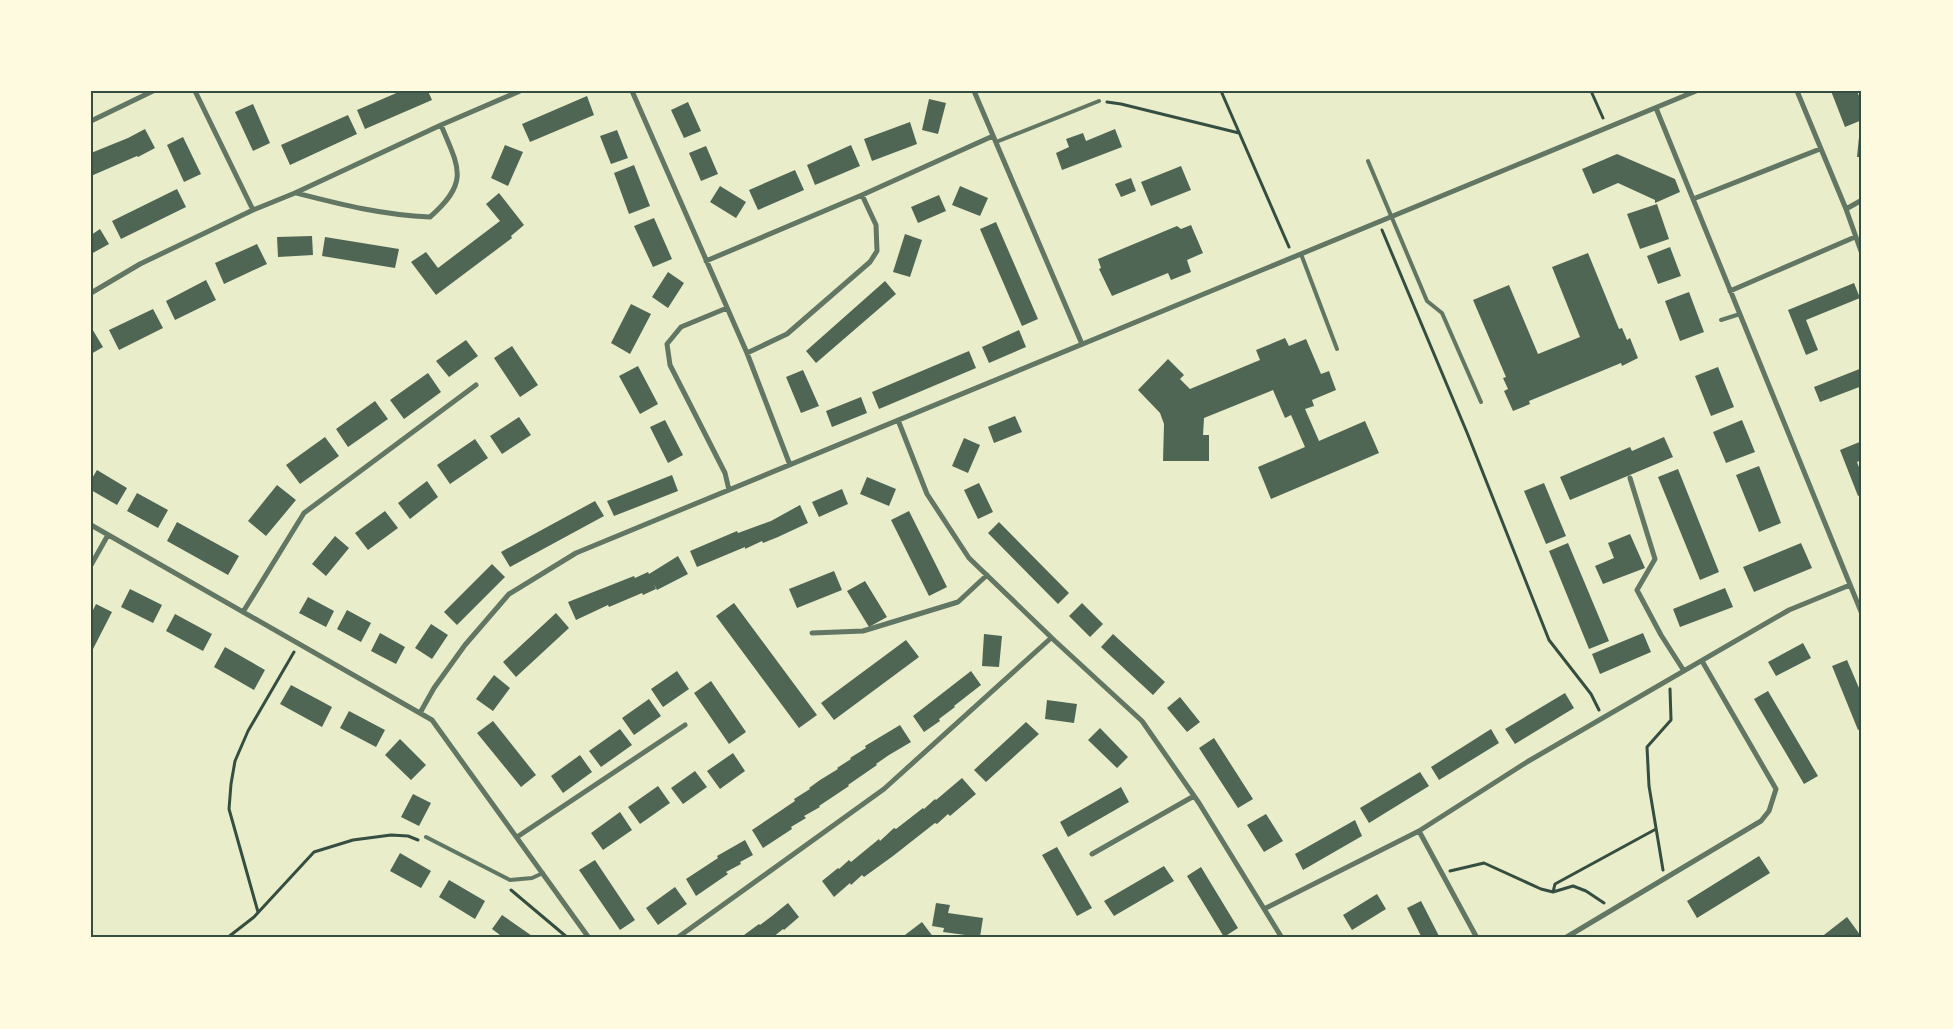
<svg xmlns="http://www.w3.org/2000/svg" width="1953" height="1029" font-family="'Open Sans',sans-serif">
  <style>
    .building { fill: #4f6655 }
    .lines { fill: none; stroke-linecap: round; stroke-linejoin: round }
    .path { stroke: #344e41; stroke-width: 3 }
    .service { stroke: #617663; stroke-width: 4 }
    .minor { stroke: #617663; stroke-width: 5 }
    .neatline { fill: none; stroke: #344e41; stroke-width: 2 }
  </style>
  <rect width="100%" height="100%" fill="#e9edc9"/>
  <!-- building -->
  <path class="building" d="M401 91H428L432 100 365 129 357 110Z
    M1831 91H1857L1862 103V120L1845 127Z
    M587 96 594 115 530 142 522 124Z
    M929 99 946 103 938 134 922 130Z
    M688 102 701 131 684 138 671 110Z
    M253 104 270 143 253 151 235 112Z
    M348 115 357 134 290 165 281 145Z
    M910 122 917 144 872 161 864 139Z
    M145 129 155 148 138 157 137 156 91 176V153L128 138Z
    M1115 129 1122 147 1062 170 1056 153 1069 147 1066 139 1083 133 1086 141Z
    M617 130 628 158 611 164 600 136Z
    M183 137 201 174 184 182 167 145Z
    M1859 137H1862V157H1857Z
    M505 145 523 152 508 186 491 178Z
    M851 145 860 166 815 185 807 165Z
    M706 146 718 174 701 181 689 153Z
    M1617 154 1675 179 1680 192 1655 203V200L1618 183 1593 194 1582 169Z
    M634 165 650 206 629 214 614 173Z
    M1181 166 1191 190 1151 206 1141 182Z
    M795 170 804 190 758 210 749 190Z
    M1131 178 1136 191 1121 197 1115 184Z
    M720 186 746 202 736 218 710 202Z
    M960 186 988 198 980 216 952 205Z
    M177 189 186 207 121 239 112 221Z
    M499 193 524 225 511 236 512 238 436 295 411 262 426 252 438 268 500 221 486 204Z
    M939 195 946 211 918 223 911 207Z
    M1657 204 1669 239 1640 249 1627 214Z
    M654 218 672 259 653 267 634 226Z
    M996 222 1038 319 1022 326 980 229Z
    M1191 225 1203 253 1187 260 1191 272 1171 280 1168 273 1112 296 1099 269 1101 268 1098 259 1177 226 1181 229Z
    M100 229 109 244 91 254V235Z
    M905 234 922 240 910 277 893 272Z
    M312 236 313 255 278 257 277 237Z
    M325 237 399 249 395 268 322 256Z
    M257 244 267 264 224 284 215 263Z
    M1670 247 1681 276 1658 284 1647 256Z
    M1588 253 1619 329 1622 328 1627 340 1630 338 1638 358 1622 366 1621 363 1529 401 1530 404 1513 411 1504 391 1508 389 1503 378 1506 377 1473 300 1509 285 1538 354 1580 337 1552 267Z
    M668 272 684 283 668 308 652 297Z
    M206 280 216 300 175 320 166 301Z
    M885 281 896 294 816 363 806 351Z
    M1854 283 1860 298 1806 320 1818 350 1806 355 1788 310Z
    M1689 292 1704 332 1680 341 1665 301Z
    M631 304 651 314 630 354 611 343Z
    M153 309 163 328 119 350 109 330Z
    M91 327 103 347 91 354Z
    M1019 330 1026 347 989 363 982 347Z
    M1285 338 1289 346 1306 339 1321 374 1329 371 1336 390 1312 400 1314 406 1305 409 1319 441 1365 421 1379 453 1271 499 1258 467 1305 447 1291 415 1285 418 1273 390 1204 418 1203 435H1209V461H1163L1164 424 1160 413 1138 390 1168 359 1184 375 1180 379 1190 389 1260 360 1256 350Z
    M466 340 478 356 449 377 436 361Z
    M512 346 538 385 520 397 494 358Z
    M969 351 976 368 879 409 872 392Z
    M638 366 658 404 640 414 619 376Z
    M1718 367 1734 407 1711 416 1695 376Z
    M1862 368V386L1820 402 1814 387Z
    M803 370 819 406 801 413 786 377Z
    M428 373 441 392 404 419 390 400Z
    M861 397 867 413 832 427 826 411Z
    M375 401 388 419 348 447 336 429Z
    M1015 416 1022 432 994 443 988 427Z
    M519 417 531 435 502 454 490 436Z
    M665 420 683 455 668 463 650 427Z
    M1742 420 1755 452 1726 463 1713 432Z
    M325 437 339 456 300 484 286 465Z
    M1664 437 1673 457 1570 500 1560 477 1630 447 1632 451Z
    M964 438 980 445 968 473 952 466Z
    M475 439 488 458 450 484 437 465Z
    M1862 441V460L1857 462 1862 475V494L1858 496 1840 450Z
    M1759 466 1781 523 1759 532 1736 475Z
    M1678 469 1719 572 1700 580 1658 477Z
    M97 470 127 488 117 505 91 490V480Z
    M672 475 678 491 614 516 607 501Z
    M867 477 896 489 889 506 860 494Z
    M427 481 438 497 410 519 398 503Z
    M979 483 993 512 978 519 964 490Z
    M1544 483 1566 536 1546 544 1524 491Z
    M277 485 296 500 266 536 248 521Z
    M842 489 848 504 819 517 812 502Z
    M137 493 168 510 158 528 127 511Z
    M595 501 604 516 510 567 501 552Z
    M800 505 808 523 778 537 763 543 762 541 745 549V547L697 567 690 551 737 531 738 533 771 521Z
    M385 511 398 528 368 550 355 533Z
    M909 511 947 587 929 596 891 520Z
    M177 522 239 556 228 575 167 541Z
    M999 522 1069 593 1058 604 988 533Z
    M1630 534 1645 568 1603 584 1595 566 1614 558 1608 543Z
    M335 536 349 548 326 576 312 564Z
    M1568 543 1609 641 1589 649 1549 551Z
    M1801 543 1812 568 1754 592 1743 567Z
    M678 556 688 574 657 590 654 584 656 589 643 595 642 593 609 607 608 605 576 620 568 602 634 576 635 578 648 572 649 574Z
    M492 564 505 577 457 625 444 612Z
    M834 571 842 590 797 608 789 589Z
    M865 581 887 617 869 627 847 591Z
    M1725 588 1733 607 1680 627 1673 609Z
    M130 589 162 605 153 623 121 607Z
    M308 597 334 611 326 627 299 613Z
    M734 603 817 715 799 728 716 616Z
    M1082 603 1103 624 1090 637 1069 616Z
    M96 604 112 612 93 649 91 648V614Z
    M347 610 371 623 361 642 337 629Z
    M556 613 569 628 516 677 503 662Z
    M175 614 212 634 203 651 166 631Z
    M431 624 448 635 432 659 415 648Z
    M380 633 405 647 396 664 371 651Z
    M1643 633 1651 652 1600 674 1592 654Z
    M984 634 1002 636 999 667 982 666Z
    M1113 634 1165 682 1153 695 1101 647Z
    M906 640 919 657 834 720 821 703Z
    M1803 643 1811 658 1776 676 1768 662Z
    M225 647 265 670 254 690 214 667Z
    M1847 660 1862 695V729L1858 730 1832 666Z
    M677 671 689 689 663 707 651 689Z
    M971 671 981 685 954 706 955 707 939 719 940 721 924 732 913 716Z
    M494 675 510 688 493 711 476 699Z
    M711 681 746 732 729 744 694 693Z
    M291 685 332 707 322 727 280 704Z
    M1768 691 1818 776 1804 784 1754 699Z
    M1565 693 1574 708 1515 744 1505 729Z
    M1180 697 1200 722 1187 732 1167 708Z
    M649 699 661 716 634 735 622 718Z
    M1047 700 1077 704 1074 723 1045 719Z
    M349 711 385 730 376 747 340 728Z
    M493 721 536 775 521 787 477 733Z
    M1026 722 1039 734 986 782 974 770Z
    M900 725 911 742 889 755 876 764 877 765 848 785 849 786 819 806 820 807 804 816 806 818 791 827 792 829 763 848 752 830 795 801 794 799 810 789 809 788 820 780 838 769 837 768 851 759 850 758 866 748 865 746Z
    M1100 728 1128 757 1117 768 1088 740Z
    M620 729 632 745 601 767 589 751Z
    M1491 729 1499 743 1439 780 1431 767Z
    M1214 738 1253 799 1238 808 1199 748Z
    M400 739 426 765 411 780 385 755Z
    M733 753 745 771 720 789 707 771Z
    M580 755 592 772 563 793 551 776Z
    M695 771 707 787 683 804 671 788Z
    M1420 772 1429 786 1369 823 1360 808Z
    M962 778 976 794 950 816 948 814 937 824 935 823 893 856 864 877 862 875 851 885 850 883 834 897 822 881 838 868 839 869 849 860 851 862 879 839 880 841 894 828 896 829 923 808 924 809 935 799 936 800Z
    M658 786 670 803 640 824 628 807Z
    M1121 787 1129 802 1068 837 1060 822Z
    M413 794 431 803 419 826 401 817Z
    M620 812 632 830 603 850 591 833Z
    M1266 814 1283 841 1264 852 1247 825Z
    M1355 820 1362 836 1303 870 1295 854Z
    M745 840 753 855 740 862 741 864 726 872 728 874 696 896 686 879 718 858 717 856Z
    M1057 847 1092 908 1077 916 1042 855Z
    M400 853 431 871 421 888 390 871Z
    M1759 856 1770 873 1697 918 1687 901Z
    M595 860 635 920 620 930 579 870Z
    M1164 866 1174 881 1114 916 1104 901Z
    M1201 867 1238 928 1224 937 1187 876Z
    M449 880 485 901 475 919 439 897Z
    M675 887 687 904 658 925 646 908Z
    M1377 894 1386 909 1352 930 1343 915Z
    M1421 901 1440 938H1422L1407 908Z
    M788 903 799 917 784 930 783 929 772 938H740L759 924 760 925 772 916Z
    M936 903 950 905 948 913 983 918 980 937 943 932 944 928 932 926Z
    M502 915 535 938H504L492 929Z
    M1847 917 1861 936 1858 938H1820Z
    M922 922 934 938H901Z"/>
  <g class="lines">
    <!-- path -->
    <path class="path" d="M1221 91 1289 247
      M1591 91 1603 118
      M1107 102 1121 104 1239 133
      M1382 230 1468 435 1549 640 1591 694 1599 710
      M1663 870 1649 786 1647 747 1671 720 1670 689
      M1450 871 1484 863 1541 889 1553 892 1573 886 1586 891 1604 903
      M511 890 568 938
      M1553 892 1555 884 1656 829
      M258 912 229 809 231 784 235 761 248 731 294 652
      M227 938 254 917 314 852 353 840 391 835 408 836 418 840"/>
    <!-- service -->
    <path class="service" d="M996 142 1099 101
      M1368 161 1427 301 1442 313 1481 402
      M1301 254 1337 349
      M1721 320 1740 314
      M426 837 510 880 532 878 543 873"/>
    <!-- minor -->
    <path class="minor" d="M195 91 253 210
      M632 91 747 353 790 465
      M974 91 1082 344
      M1797 91 1846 209 1862 254
      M1656 108 1862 614
      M91 121 153 91
      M296 193C343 205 382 215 430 217 470 182 459 168 441 125
      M1693 199 1820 149
      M1846 209 1862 200
      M706 261 862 195 993 136
      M1730 291 1855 237
      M91 293 140 264 253 210 295 193 441 125 520 91
      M727 308 681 327 667 344 670 365 725 473 729 490
      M747 353 787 334 870 262 877 251 876 225 862 195
      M898 420 927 494 969 558 1055 641 1142 721 1199 803 1282 938
      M1630 478 1655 559 1637 590 1661 635 1684 671
      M91 525 432 720 589 938
      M91 565 108 535
      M243 612 304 513 476 385
      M812 633 863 631 958 602 987 575
      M420 713 434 688 465 645 509 594 576 553 1696 91
      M1419 831 1477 938
      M517 837 685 725
      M1092 854 1194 796
      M1264 909 1419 831 1527 762 1789 610 1850 585
      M677 938 884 789 1051 638
      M1565 938 1761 821 1769 811 1776 789 1702 661"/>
  </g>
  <!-- border -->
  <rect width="1953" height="1029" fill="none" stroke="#fefae0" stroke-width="185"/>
  <rect x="92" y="92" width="1768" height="844" class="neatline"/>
</svg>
